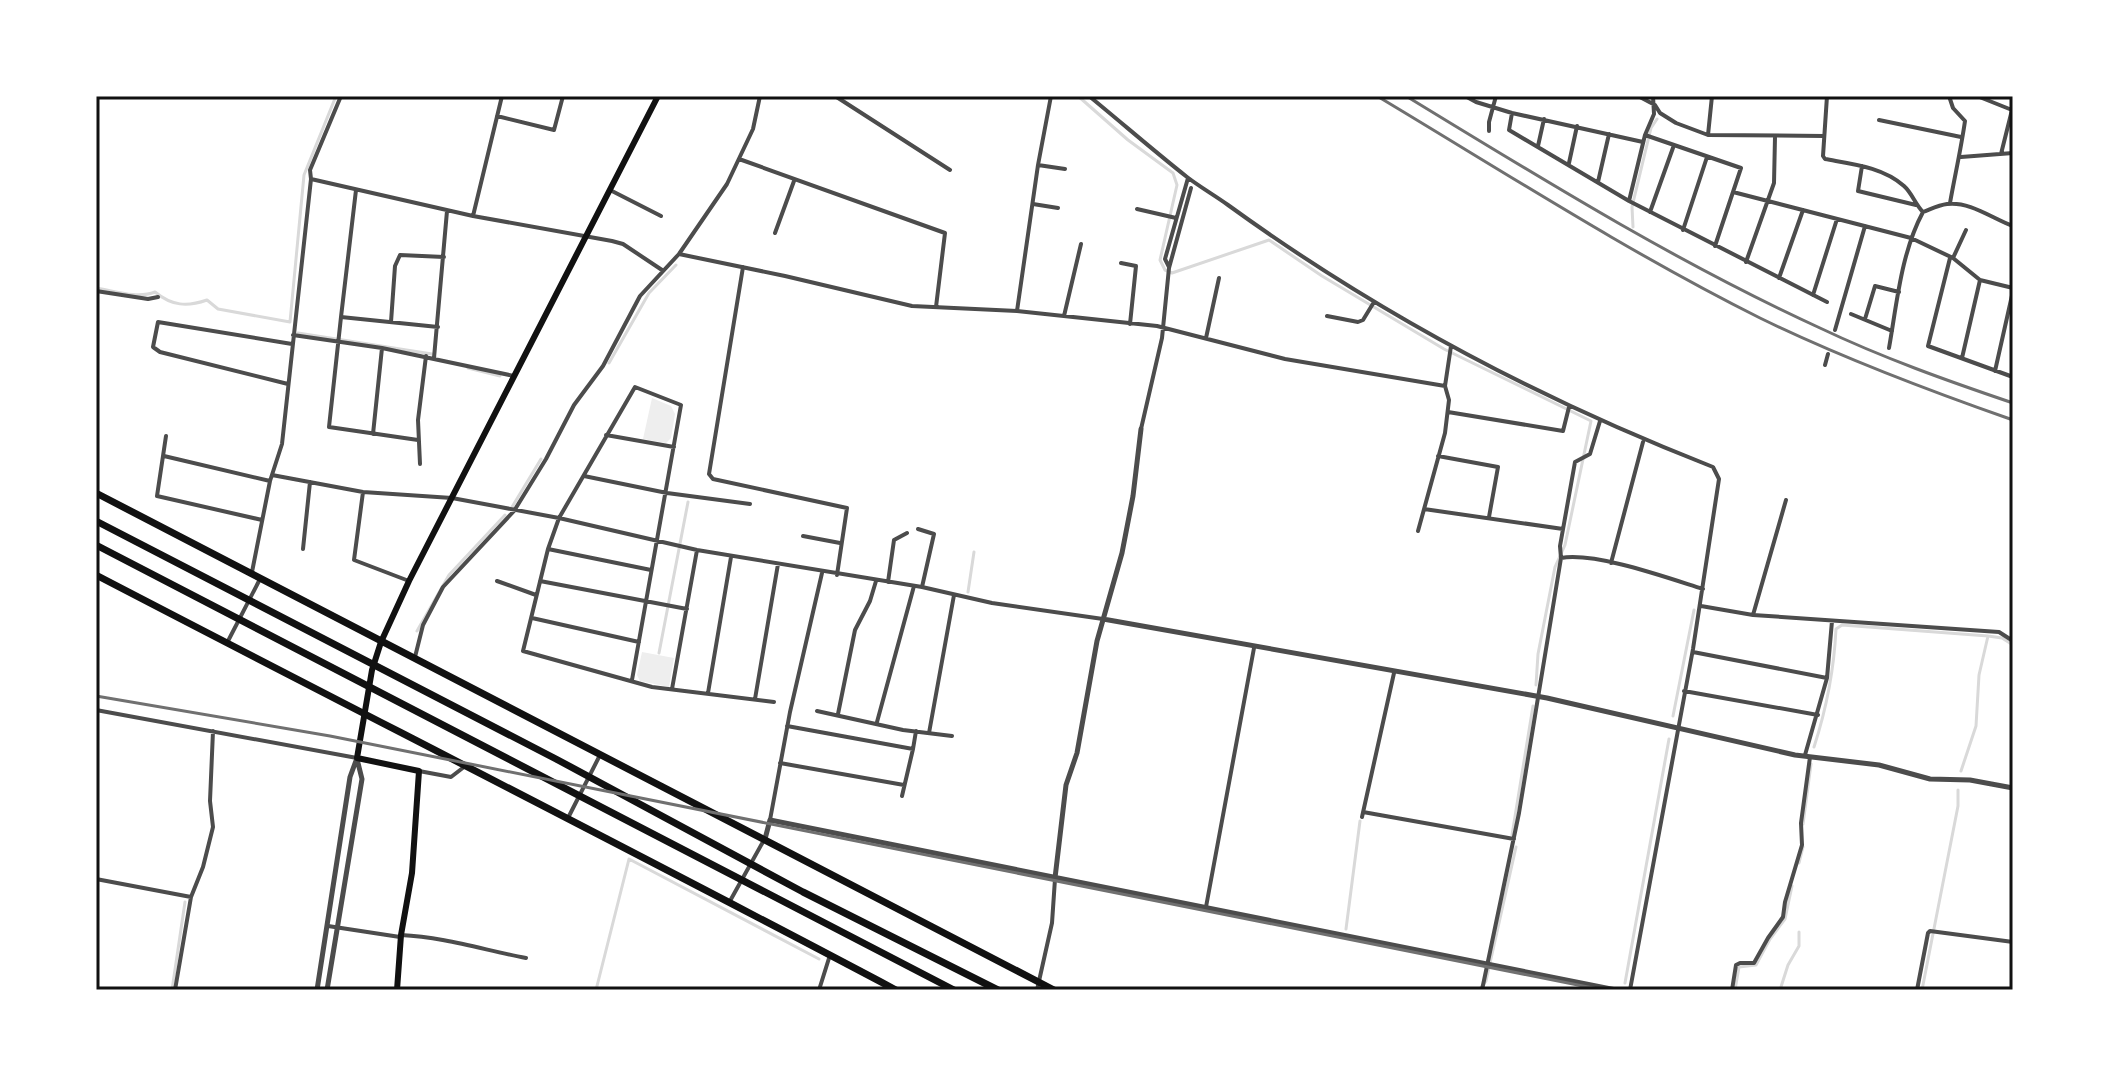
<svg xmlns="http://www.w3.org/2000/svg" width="2109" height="1086" font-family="'PT Sans',sans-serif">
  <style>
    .green { fill: #eee }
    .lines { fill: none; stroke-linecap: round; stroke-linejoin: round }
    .stream { stroke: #d9d9d9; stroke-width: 3 }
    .minor { stroke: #4c4c4c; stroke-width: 4 }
    .tertiary { stroke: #4c4c4c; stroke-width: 5 }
    .secondary { stroke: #111; stroke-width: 6 }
    .trunk { stroke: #111; stroke-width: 7 }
    .motorway { stroke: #111; stroke-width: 7 }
    .rail { stroke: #707070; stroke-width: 3 }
    .neatline { fill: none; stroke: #111; stroke-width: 3 }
  </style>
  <rect width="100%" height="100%" fill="#fff"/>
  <!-- green -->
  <path class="green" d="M652 398 671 406 675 414 671 438 666 443 643 439Z
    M642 652 674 658 669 687 640 681 637 675Z"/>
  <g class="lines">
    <!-- stream -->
    <path class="stream" d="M1078 96 1128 140 1173 173 1177 185 1160 260 1165 270 1172 273 1269 240 1322 276 1444 349 1591 421 1565 545 1555 567 1538 654 1536 685
      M1633 227 1632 207 1651 128 1657 119
      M96 288C115 291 137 299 155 292 172 306 187 307 207 300L218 309 290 322 304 175 336 96
      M298 333 432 354 435 357
      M609 363 649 293 676 265
      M468 368 500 376
      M512 507 541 459
      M968 592 974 552
      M417 631 449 575 505 515
      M659 653 688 502
      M1673 716 1694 610
      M1814 747C1827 707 1834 671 1836 629L1842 625 1988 636 2002 638 2013 645
      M1961 771 1976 726 1979 675 1988 636
      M1803 824 1811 764
      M1512 835 1533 706
      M1799 863 1803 847
      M1346 929 1360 821
      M1625 983 1669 739
      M172 990 185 902
      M596 990 629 859 819 959
      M1479 990 1486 981 1516 847
      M1735 990 1739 967 1756 965 1770 939 1785 919 1792 886
      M1780 990 1788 965 1799 946V932
      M1922 990 1958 806V790"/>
    <!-- minor -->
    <path class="minor" d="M835 96 950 170
      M1089 96C1122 123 1154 151 1187 177 1200 187 1214 195 1228 205 1377 313 1541 400 1713 467L1719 479 1693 649 1630 990
      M1465 96 1476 102 1512 113 1643 142
      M1638 96 1655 105 1660 113 1676 123 1708 135 1824 136
      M1827 96 1823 156 1825 159C1852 164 1883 167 1904 186 1912 193 1915 204 1923 212 1901 253 1897 303 1889 348
      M1949 96 1953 108 1965 121C1961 149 1955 175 1950 203
      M1977 96 2012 110
      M1512 113 1509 130 1629 201 1827 302
      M497 116 554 130 563 96
      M1879 120 1961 137
      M1489 131V122L1496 96
      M1645 135 1741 168 1715 246
      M1708 135 1712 96
      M1538 146 1544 119
      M2001 154 2012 110
      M1961 157 2013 153
      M739 159 945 233 936 307
      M1569 163 1577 126
      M1038 165 1065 169
      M1862 166 1858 191 1916 205
      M311 179 473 216 612 241 623 244 662 270
      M1598 182 1609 134
      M356 190 341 317 438 327
      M610 190 661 216
      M1733 192 1911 238 1953 258 1980 280 2013 288
      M1629 201 1645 135 1654 114 1653 96
      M1033 204 1058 208
      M1137 209 1176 218
      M1650 212 1674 145
      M1923 212C1931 209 1939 205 1947 204 1970 201 1993 219 2013 226
      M473 216 502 96
      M1683 230 1707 157
      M775 233 794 181
      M679 254 785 276 912 306 1017 311 1157 326 1285 359 1445 386
      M1950 258 1928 346 2013 377
      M1953 258 1966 230
      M1746 262 1774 183 1775 137
      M1121 263 1136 266 1130 324
      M743 267 709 474 713 479 847 508 837 575
      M1169 267 1165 259 1188 178
      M1779 278 1803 210
      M96 291 148 299 158 297
      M1813 295 1837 219
      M1017 311 1038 165 1051 96
      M1851 314 1892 331
      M1064 316 1081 244
      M1327 316 1358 322 1363 320 1374 302
      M341 317 329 427 418 440
      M1865 319 1875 286 1899 292
      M391 322 395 266 400 255 444 257
      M1835 330 1865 226
      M293 335 382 348 514 376
      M1206 338 1219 278
      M434 358 447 211
      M1962 358 1980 280
      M1825 365 1828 354
      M1995 371 2013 291
      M288 384 160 352 153 347 158 322 292 344
      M1448 412 1563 431 1569 407
      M1141 429 1162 338 1169 268 1191 188
      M373 434 382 348
      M606 435 674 447
      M166 436 157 496 262 520
      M164 456 270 481
      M1438 456 1498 467 1489 517
      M420 464 418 420 426 356
      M272 475 363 492 452 498 559 518 697 550 922 587 992 603 1103 619
      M584 476 667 493 750 504
      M363 492 354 560 409 581
      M1424 509 1563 529
      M918 529 934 534 922 587
      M1418 531 1445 433 1449 400 1445 386 1451 346
      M803 536 840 543
      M303 549 310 482
      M548 549 651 570
      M1561 558 1560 546 1575 462 1590 454 1600 421
      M1611 563 1643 442
      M252 572 270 481 282 444 311 179 310 170 341 96
      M497 581 536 595
      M540 581 687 609
      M888 582 894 540 907 533
      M1701 606 1753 615 1999 632 2013 641
      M1753 615 1786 500
      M532 618 639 642
      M227 643 260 579
      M1693 652 1827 678
      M415 657 423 625 443 587 514 511 546 459 574 405 603 366 640 296 679 254 727 184 753 129 760 96
      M632 680 681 405 635 387 559 518 548 549 523 651 652 687 774 702
      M672 689 697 550
      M1684 691 1818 715
      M708 693 731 557
      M755 699 778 564
      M96 710 357 758
      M817 711 903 730 952 736
      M838 714 855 630 870 601 876 581
      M877 722 914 586
      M787 726 913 749 916 731
      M929 733 954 595
      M1805 755 1827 678 1832 621
      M780 763 904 785
      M419 771 451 777 464 767
      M902 796 913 749
      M1363 812 1514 839
      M1362 817 1394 673
      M568 818 600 755
      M770 820 790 712 822 573
      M96 879 191 897
      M730 901 764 840
      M1206 907 1254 648
      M328 926 400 937
      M401 935C444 937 484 950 526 958
      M175 990 191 897 203 867 213 827 210 801 213 731
      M819 990 830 955
      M1037 990 1052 923 1055 879
      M1482 990 1519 813 1561 558C1596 552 1668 578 1703 589
      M1732 990 1736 965 1740 963H1754L1768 938 1783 917 1785 902 1802 845 1801 823 1810 757
      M1917 990 1928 933 1930 931 2013 942"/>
    <!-- tertiary -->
    <path class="tertiary" d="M1103 619 1547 698 1795 755 1879 765 1930 779 1970 780 2013 788
      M765 839 770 820 1616 990
      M1055 878 1066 785 1077 753 1097 641 1122 553 1133 496 1141 429
      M317 990 350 777 357 758
      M327 990 362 779 357 759"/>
    <!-- secondary -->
    <path class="secondary" d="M397 990 401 935 412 873 419 771 357 758 372 670 381 642 409 581 658 96"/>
    <!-- trunk -->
    <path class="trunk" d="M96 493 1054 990
      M96 575C363 714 630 849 896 990"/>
    <!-- motorway -->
    <path class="motorway" d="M96 521 556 759 803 892 998 990
      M96 545 954 990"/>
    <!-- rail -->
    <path class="rail" d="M1377 96C1504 172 1628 252 1760 318 1842 358 1927 390 2013 420
      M1406 96C1542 179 1676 262 1820 328 1883 358 1948 381 2013 403
      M96 696 330 736 1603 990"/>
  </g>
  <!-- border -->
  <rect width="2109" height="1086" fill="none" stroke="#ffffff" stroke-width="196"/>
  <rect x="98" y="98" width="1913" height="890" class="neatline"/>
</svg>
